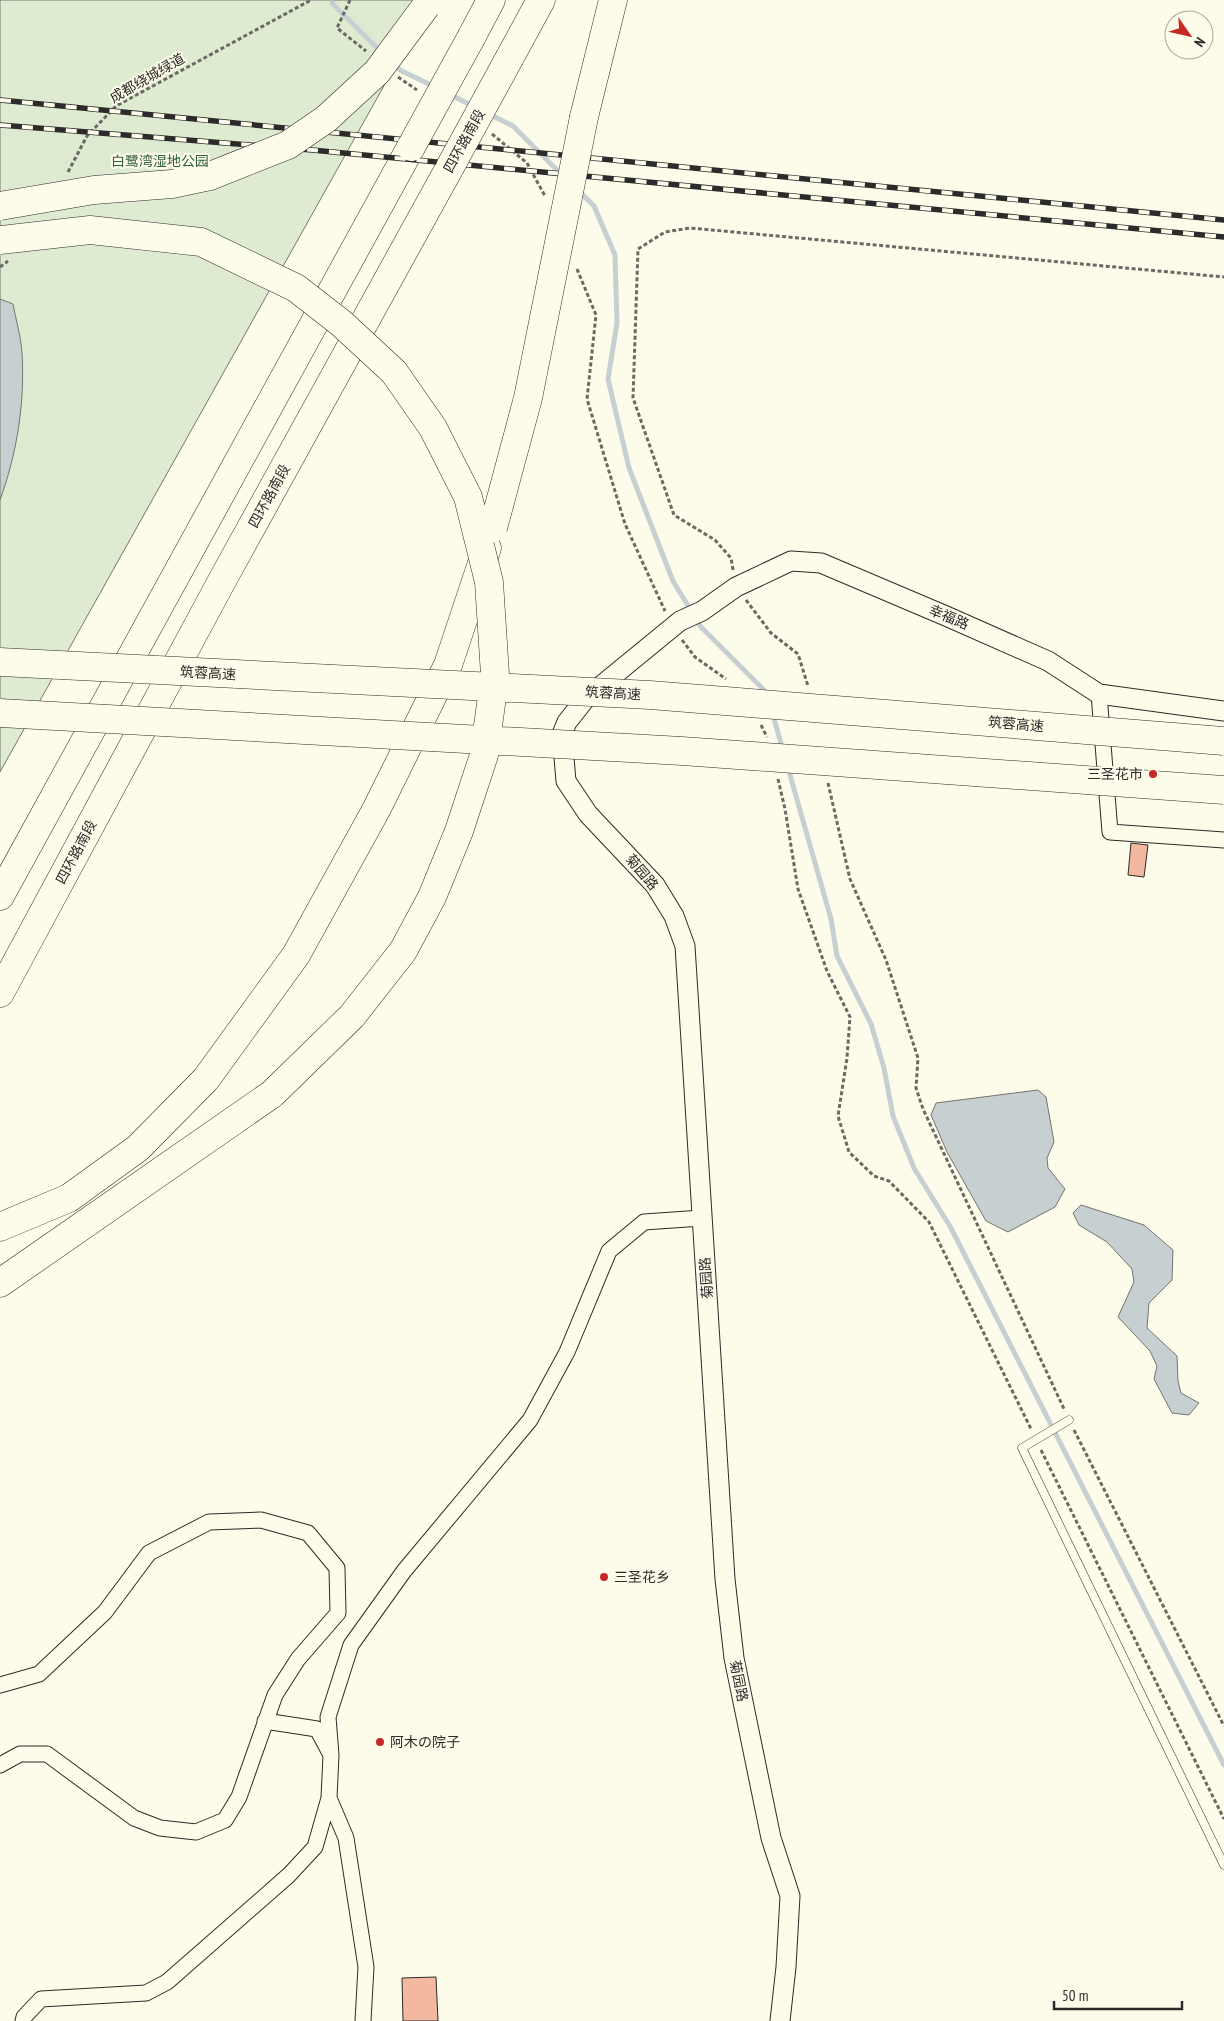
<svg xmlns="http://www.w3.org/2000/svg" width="1224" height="2021" font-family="'PT Sans Narrow','Noto Sans SC','Noto Sans JP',sans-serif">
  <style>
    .green { fill: #deebd1; stroke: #74746e }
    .water { fill: #c7d0d0; stroke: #74746e }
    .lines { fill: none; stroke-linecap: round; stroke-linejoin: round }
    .stream { stroke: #c7d0d0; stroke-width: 5 }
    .building { fill: #f2b8a0; stroke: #2b2b2b }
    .service-casing { stroke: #2b2b2b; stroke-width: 9 }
    .minor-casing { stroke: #2b2b2b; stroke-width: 17 }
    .tertiary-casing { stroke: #2b2b2b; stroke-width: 21 }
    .motorway-casing { stroke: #2b2b2b; stroke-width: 29 }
    .path { stroke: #6a6964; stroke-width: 3; stroke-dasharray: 4 2.5; stroke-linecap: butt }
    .service { stroke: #fdfbea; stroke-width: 8 }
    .minor { stroke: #fdfbea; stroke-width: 15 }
    .tertiary { stroke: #fdfbea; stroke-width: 19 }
    .motorway { stroke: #fdfbea; stroke-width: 28 }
    .rail-casing { stroke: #2b2b2b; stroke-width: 5.5 }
    .rail { stroke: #fdfbea; stroke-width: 4; stroke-dasharray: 11; stroke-linecap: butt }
    .motorway-bridge-casing { stroke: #2b2b2b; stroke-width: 29; stroke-linecap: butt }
    .motorway-bridge { stroke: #fdfbea; stroke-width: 28 }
    .poi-dot { fill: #c62828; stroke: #fdfbea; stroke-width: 2 }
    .labels { text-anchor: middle; stroke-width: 4; stroke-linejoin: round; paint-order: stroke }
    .street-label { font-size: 14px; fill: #2b2b2b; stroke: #fdfbea }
    .park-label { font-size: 14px; fill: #34623c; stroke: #fdfbea }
    .poi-label { font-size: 14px; fill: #2b2b2b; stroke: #fdfbea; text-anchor: start }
  </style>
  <rect width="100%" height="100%" fill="#fdfbea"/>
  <!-- green -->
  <path class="green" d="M0 0H432L0 772Z"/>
  <!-- water -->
  <path class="water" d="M0 299 13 304C16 320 21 337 22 353 25 403 17 453 0 500Z
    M1038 1090 1046 1097 1054 1142 1047 1158 1048 1168 1065 1189 1055 1207 1008 1232 986 1221 947 1152 931 1115 936 1103Z
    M1081 1205 1144 1225 1173 1250 1172 1280 1149 1303 1147 1328 1177 1356 1178 1381 1181 1393 1199 1403 1189 1415 1172 1413 1154 1379 1157 1366 1150 1351 1118 1317 1134 1282 1132 1269 1107 1242 1079 1225 1073 1213Z"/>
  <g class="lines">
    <!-- stream -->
    <path class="stream" d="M332 3 381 52
      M393 63 400 70 435 87
      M449 94 473 106
      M487 113 513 126 563 176
      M578 190 594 206 615 255 617 323 608 379 629 468 673 581 701 627 765 691 767 697
      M772 712 783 750
      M788 768 831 919 837 956 871 1024 884 1068 893 1116 914 1168 951 1228 1224 1765"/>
  </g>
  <!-- building -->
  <path class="building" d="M1131 843 1148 845 1144 877 1128 875Z
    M436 1977 438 2021H403L402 1978Z"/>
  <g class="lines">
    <!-- service casing -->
    <g class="service-casing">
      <path id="service" d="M1069 1420 1022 1448 1224 1865"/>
    </g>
    <!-- minor casing -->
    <g class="minor-casing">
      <path id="minor" d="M1099 694 1110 832 1224 840
        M0 1685 39 1674 105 1612 149 1553 209 1522 261 1520 308 1533 337 1568 338 1613 298 1659 275 1695 239 1797 225 1820 196 1832 160 1828 134 1818 47 1754H20L0 1765
        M331 1755 328 1717 351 1645 404 1571 530 1420 567 1352 609 1251 644 1222 702 1218
        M329 1798 346 1838 366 1967 363 2021
        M23 2021 24 2017 41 1999 146 1993 167 1982 289 1875 315 1847 329 1798 331 1755 317 1729 265 1721"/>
    </g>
    <!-- tertiary casing -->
    <g class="tertiary-casing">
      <path id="tertiary" d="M780 2021 786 1967 790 1896 771 1838 734 1658 725 1579 685 946 674 916 655 885 588 814 566 781 562 734 567 722 586 698 680 621 702 611 736 587 791 561 821 563 946 616 1048 661 1099 694 1224 711"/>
    </g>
    <!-- motorway casing -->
    <g class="motorway-casing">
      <path id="motorway" d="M472 36 491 0
        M510 57 541 0
        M584 117 613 0
        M0 896 411 147
        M0 993 224 577 450 167
        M0 1227 69 1198 138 1148 206 1079 296 955 376 810 448 665 487 548
        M0 1283 272 1094"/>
    </g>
    <!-- path -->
    <path class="path" d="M350 0 337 28 366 51
      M398 77 417 90
      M492 134 527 163 545 196
      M68 172 87 136 116 106 311 0
      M0 267 8 261
      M577 269 596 315 587 399 625 524 665 611
      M733 570 731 558 715 540 674 515 633 398 638 249 665 232 690 228 1224 277
      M746 600 771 633 798 654 808 686
      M682 640 695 657 726 679
      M761 725 767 737
      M778 779 785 809 798 889 827 971 850 1017 847 1058 838 1116 849 1152 874 1176 889 1181 929 1222 1031 1429
      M828 783 850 879 886 960 918 1058 916 1088 923 1109 1065 1411
      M1074 1430 1224 1726
      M1041 1450 1224 1819"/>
    <!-- service -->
    <use href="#service" class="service"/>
    <!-- minor -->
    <use href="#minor" class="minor"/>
    <!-- tertiary -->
    <use href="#tertiary" class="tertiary"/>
    <!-- motorway -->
    <use href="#motorway" class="motorway"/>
    <!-- rail casing -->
    <g class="rail-casing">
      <path id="rail" d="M0 100 1224 220
        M0 125 312 150 1224 237"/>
    </g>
    <!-- rail -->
    <use href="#rail" class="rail"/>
    <!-- motorway-bridge casing -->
    <g class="motorway-bridge-casing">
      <path id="motorway-bridge" d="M411 147 472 36
        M450 167 510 57
        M0 206 94 190 172 184 210 176 288 145 326 119 377 72 426 6
        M0 240 90 230 201 242 296 288 341 323 394 372 433 428 468 497 489 582 495 675 484 755 459 831 432 897 403 951 352 1016 272 1094
        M493 528 528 398 584 117
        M0 662 650 695 1224 741
        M0 713 682 751 1224 790"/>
    </g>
    <!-- motorway-bridge -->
    <use href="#motorway-bridge" class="motorway-bridge"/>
  </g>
  <!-- markers -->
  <g class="poi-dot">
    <circle cx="1153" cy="774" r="5"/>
    <circle cx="604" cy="1577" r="5"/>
    <circle cx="380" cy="1742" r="5"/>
  </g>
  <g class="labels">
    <!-- street labels -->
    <g class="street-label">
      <text transform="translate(147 78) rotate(-30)" y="5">成都绕城绿道</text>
      <text transform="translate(464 141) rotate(-61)" y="5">四环路南段</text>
      <text transform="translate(269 496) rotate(-61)" y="5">四环路南段</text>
      <text transform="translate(949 617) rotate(23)" y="5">幸福路</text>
      <text transform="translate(208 673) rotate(3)" y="5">筑蓉高速</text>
      <text transform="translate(613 693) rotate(3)" y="5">筑蓉高速</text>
      <text transform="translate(1016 724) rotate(5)" y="5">筑蓉高速</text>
      <text transform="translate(76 852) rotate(-62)" y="5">四环路南段</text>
      <text transform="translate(642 872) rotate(50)" y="5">菊园路</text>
      <text transform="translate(706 1278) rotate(-94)" y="5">菊园路</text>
      <text transform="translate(739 1681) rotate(79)" y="5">菊园路</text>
    </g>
    <!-- park labels -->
    <g class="park-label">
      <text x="160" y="166">白鹭湾湿地公园</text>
    </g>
    <!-- poi labels -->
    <g class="poi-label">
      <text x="1143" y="779" text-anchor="end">三圣花市</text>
      <text x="614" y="1582">三圣花乡</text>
      <text x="390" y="1747">阿木の院子</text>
    </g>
  </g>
  <!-- north arrow -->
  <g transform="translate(1189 35) rotate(124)"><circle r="24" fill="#fdfbea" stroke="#a9a89e"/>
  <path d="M0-4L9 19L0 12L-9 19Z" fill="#c62828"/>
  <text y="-8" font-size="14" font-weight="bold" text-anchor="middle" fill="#2b2b2b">N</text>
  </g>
  <!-- scale -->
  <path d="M1054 2001v8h128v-8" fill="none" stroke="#2b2b2b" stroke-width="2.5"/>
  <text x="1062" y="2001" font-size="15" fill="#2b2b2b" stroke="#fdfbea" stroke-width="4" paint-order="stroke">50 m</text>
</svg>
